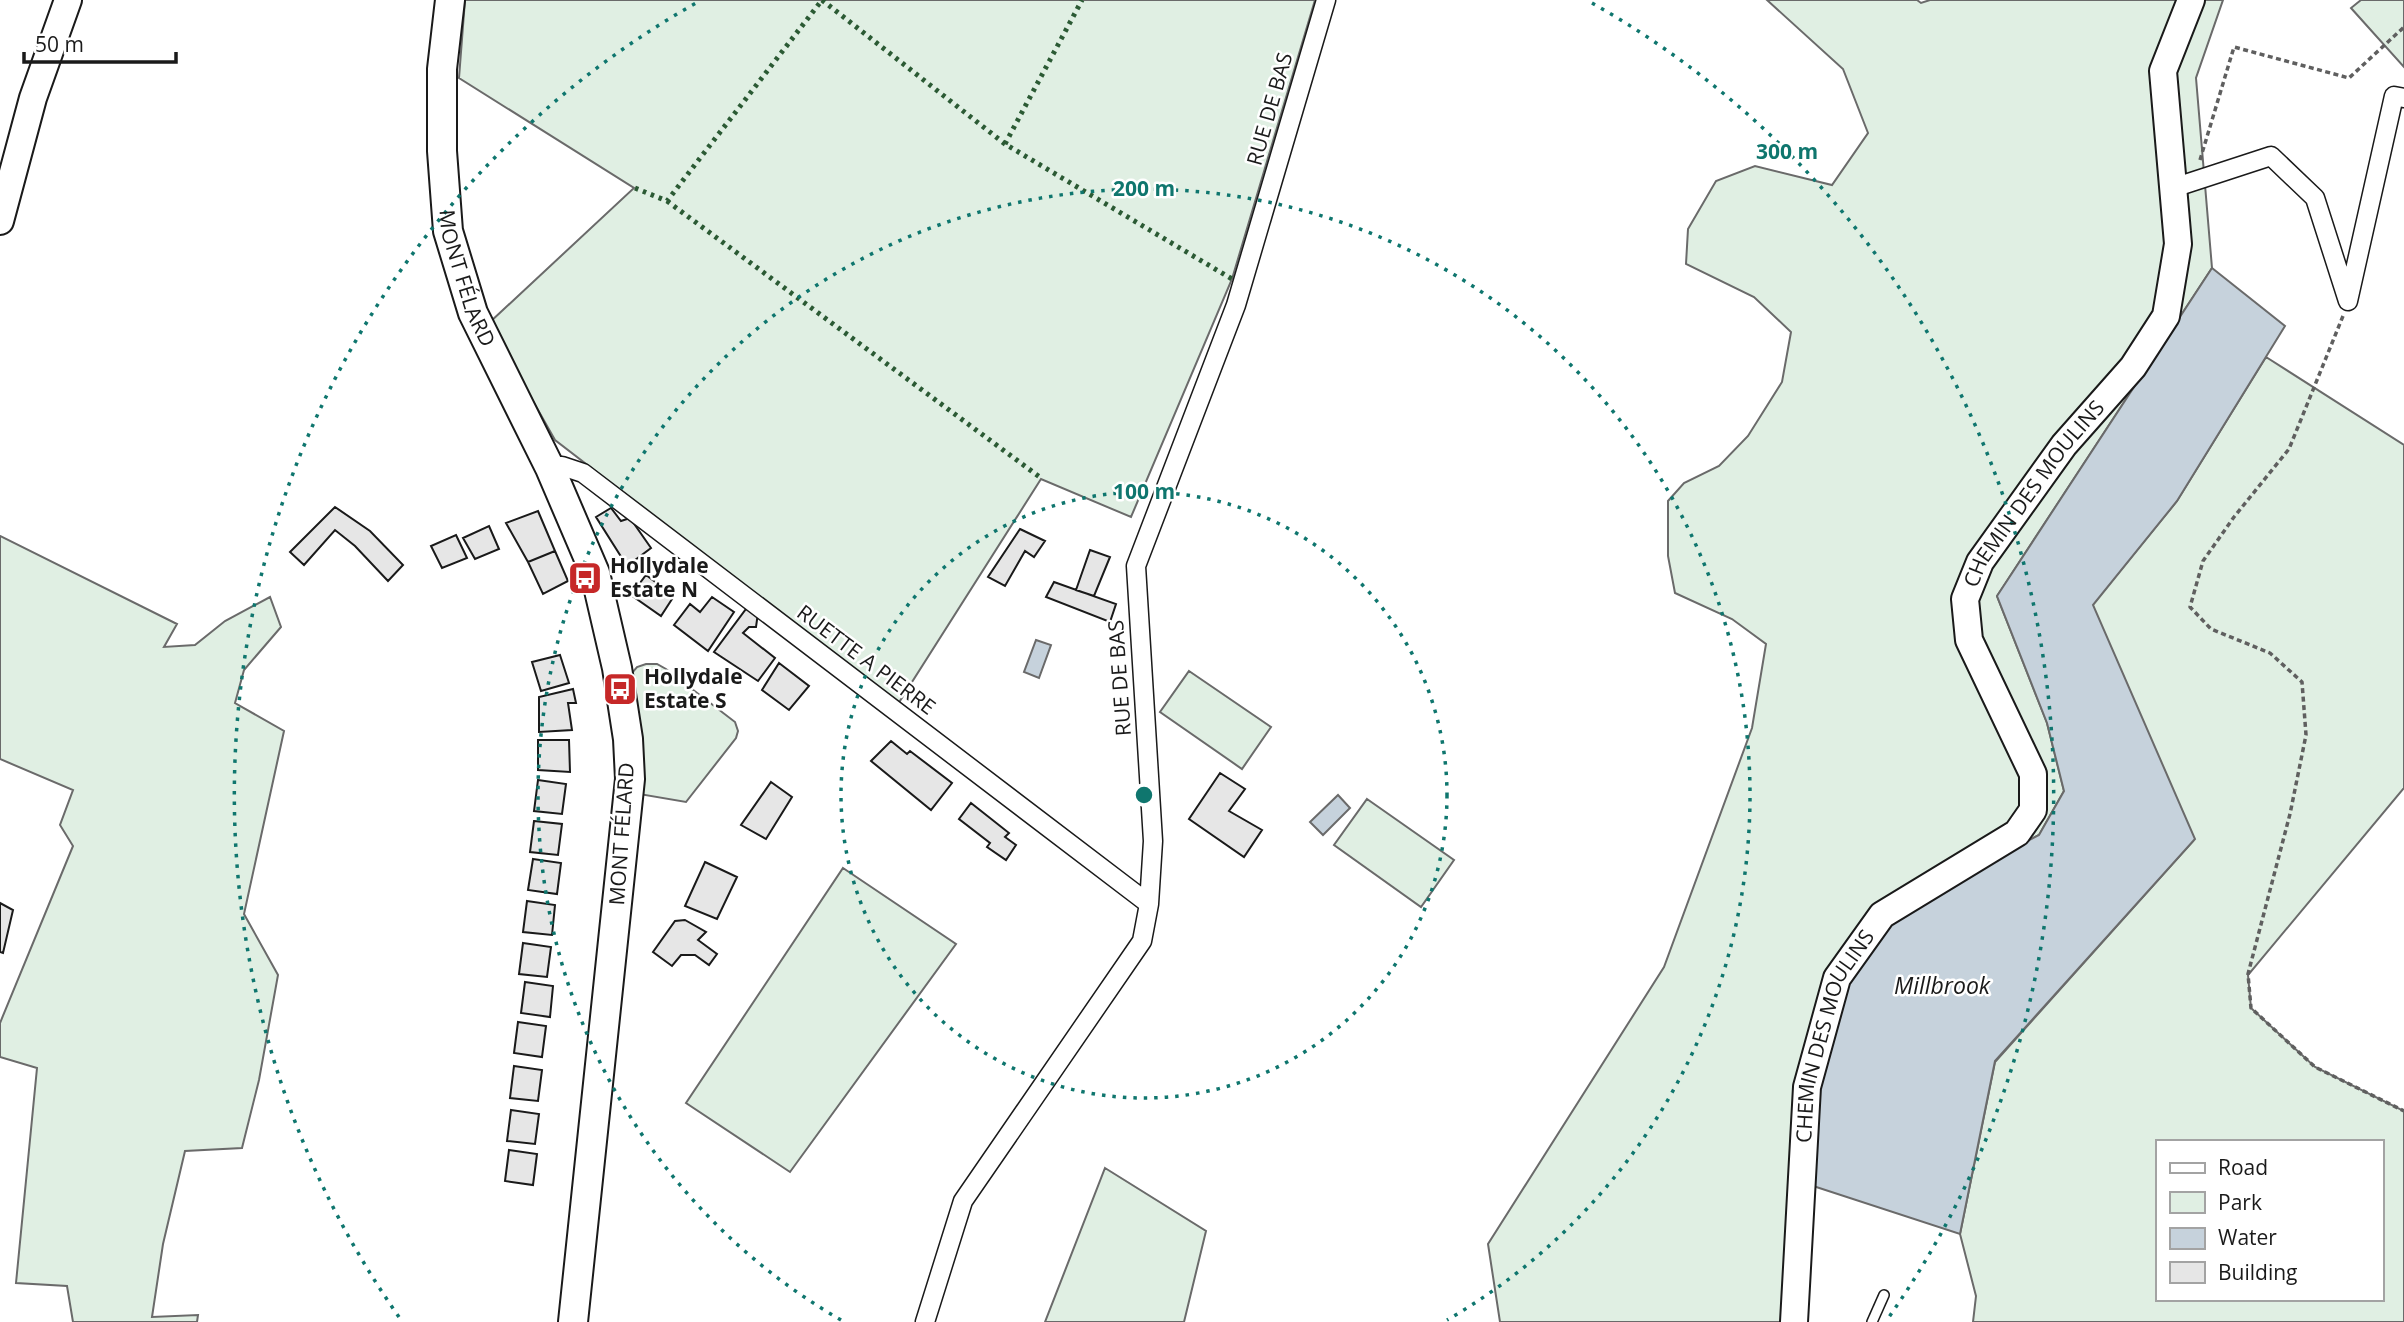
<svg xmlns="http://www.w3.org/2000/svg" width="2404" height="1322" font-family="'Open Sans',sans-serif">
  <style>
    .green { fill: #e0efe3; stroke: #6a6a6a; stroke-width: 2; fill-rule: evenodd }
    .water { fill: #c6d2dc; stroke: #6a6a6a; stroke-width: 2 }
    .building { fill: #e6e6e6; stroke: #1a1a1a; stroke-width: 2 }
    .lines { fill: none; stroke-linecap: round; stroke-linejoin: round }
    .lane-casing { stroke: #1a1a1a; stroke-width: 12 }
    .street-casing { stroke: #1a1a1a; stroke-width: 21 }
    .secondary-casing { stroke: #1a1a1a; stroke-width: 30 }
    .primary-casing { stroke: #1a1a1a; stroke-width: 32 }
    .path { stroke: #5f5f5f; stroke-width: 3.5; stroke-dasharray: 5 3.5; stroke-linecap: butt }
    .lane { stroke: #fff; stroke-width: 9 }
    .street { stroke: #fff; stroke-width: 18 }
    .secondary { stroke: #fff; stroke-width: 26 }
    .primary { stroke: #fff; stroke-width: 28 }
    .hedge { stroke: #2b5a34; stroke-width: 5; stroke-dasharray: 3.5 5; stroke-linecap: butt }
    .ring { fill: none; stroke: #0f766e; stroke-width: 3.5; stroke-dasharray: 3.5 7 }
    .labels { text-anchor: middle; stroke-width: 5; stroke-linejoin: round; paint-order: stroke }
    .street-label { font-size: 21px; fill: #1a1a1a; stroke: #fff }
    .poi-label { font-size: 21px; font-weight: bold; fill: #1a1a1a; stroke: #fff; text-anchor: start }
    .water-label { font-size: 23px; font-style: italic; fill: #1a1a1a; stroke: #fff }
    .centre { fill: #0f766e; stroke: #fff; stroke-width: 3.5 }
    .ring-label { font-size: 21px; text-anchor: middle; font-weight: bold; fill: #0f766e; stroke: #fff; stroke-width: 5; stroke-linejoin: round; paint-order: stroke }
  </style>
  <rect width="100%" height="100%" fill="#fff"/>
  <!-- green -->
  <path class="green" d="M465 0H1315L1232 279 1131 517 1041 479 898 704 555 440 489 323 634 188 459 78Z
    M1767 0H1917L1921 3 1930 0H2223L2196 78 2212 268 1997 596 2047 723 2064 791 2039 835 1882 915 1837 978 1794 1322H1500L1488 1244 1664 967 1752 728 1766 644 1732 619 1675 593 1668 556V501L1684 483 1719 466 1748 436 1782 382 1791 332 1754 297 1686 264 1688 229 1716 181 1755 166 1832 185 1868 133 1843 69Z
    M2361 0H2404V67L2351 8Z
    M2266 357 2404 445V788L2248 975 2251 1008 2315 1067 2404 1111V1322H1973L1976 1296 1960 1234 1995 1062 2193 841 2092 605 2177 501ZM2157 1142H2381V1299H2157Z
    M0 536 177 624 164 647 195 645 225 621 270 597 281 627 244 670 235 703 284 731 244 914 278 975 259 1080 242 1148 185 1151 163 1244 152 1317 198 1315 197 1322H73L67 1286 16 1283 37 1068 0 1057V1023L73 846 60 825 73 790 0 759Z
    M646 664H657L666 669 735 722 738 731 736 738 686 802 639 794 631 674 637 667Z
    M1189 671 1271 727 1242 769 1160 712Z
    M1367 799 1454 860 1421 907 1334 845Z
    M843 868 956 944 790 1172 686 1103Z
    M1105 1168 1206 1231 1184 1322H1045Z"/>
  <!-- water -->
  <path class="water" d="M2212 268 2285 326 2177 501 2093 605 2195 839 1995 1061 1960 1234 1807 1184 1811 1075 1837 978 1882 915 2039 835 2064 791 2047 723 1997 596Z
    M1036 640 1051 645 1039 678 1024 672Z
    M1338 795 1350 808 1323 835 1310 822Z"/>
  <!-- building -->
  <path class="building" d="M335 507 370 531 403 565 388 581 355 546 335 530 304 565 290 552Z
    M611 508 621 521 630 518 651 548 627 566 596 517Z
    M538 511 555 551 528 562 506 523Z
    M489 526 499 549 475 559 463 538Z
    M1020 529 1045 541 1034 557 1025 551 1005 586 988 577Z
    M456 535 467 558 442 568 431 546Z
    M1090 550 1110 557 1094 596 1076 590Z
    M555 551 568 581 543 594 528 562Z
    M646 575 674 596 661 616 631 595Z
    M1054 582 1116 604 1110 622 1046 597Z
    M712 597 734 612 708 651 674 625 690 604 700 612Z
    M746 609 758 613 756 627H749L743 633 775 658 758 681 714 652Z
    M560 655 569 683 541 691 532 662Z
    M779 663 809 686 789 710 762 690Z
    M573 689 576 703H568L572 730 539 732V697Z
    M538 740H569L570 772 538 770Z
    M891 741 907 754 910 751 952 783 931 810 871 761Z
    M1220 773 1245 789 1229 811 1262 830 1244 857 1189 819Z
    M538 780 566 784 562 814 534 811Z
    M771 782 792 797 766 839 741 825Z
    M971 803 1009 833 1005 837 1016 845 1006 860 987 847 990 843 959 819Z
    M534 821 562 824 558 855 530 852Z
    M533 859 561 863 557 894 528 890Z
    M705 862 737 877 717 919 685 906Z
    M527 901 555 905 552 935 523 932Z
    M0 903 13 910 3 953 0 952Z
    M685 920 706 932 698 940 717 954 709 965 695 955H681L672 966 653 952 675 921Z
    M523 943 551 947 547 977 519 974Z
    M525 982 553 986 550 1017 521 1013Z
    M518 1022 546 1026 542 1057 514 1053Z
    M514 1066 542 1070 538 1101 510 1098Z
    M511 1110 539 1114 535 1144 507 1141Z
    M509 1150 537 1154 533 1185 505 1181Z"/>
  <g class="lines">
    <!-- lane casing -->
    <g class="lane-casing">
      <path id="lane" d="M1872 1322 1884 1295"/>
    </g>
    <!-- street casing -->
    <g class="street-casing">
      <path id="street" d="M2173 188 2271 156 2315 198 2348 301 2394 96 2404 98
        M550 468 562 466 583 473 1149 904
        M925 1322 963 1201 1142 941 1149 904 1153 841 1136 566 1236 305 1326 0"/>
    </g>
    <!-- secondary casing -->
    <g class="secondary-casing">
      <g id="secondary">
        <path d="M0 221 33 98 68 0"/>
        <path id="s1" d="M1794 1322 1807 1087 1837 978 1882 915 2017 833 2033 810V774L1969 640 1965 599 1980 562 2064 445 2133 367 2166 316 2178 244 2163 71 2191 0"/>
      </g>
    </g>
    <!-- primary casing -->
    <g class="primary-casing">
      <g id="primary">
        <path id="s2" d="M450 0 442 69V151L448 231 473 313 550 468 595 573 617 668 628 739 630 779 573 1322"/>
      </g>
    </g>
    <!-- path -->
    <path class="path" d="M2200 160 2234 47 2349 78 2404 27
      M2343 316 2289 449 2234 517 2203 561 2190 607 2211 629 2270 653 2302 682 2306 735 2290 814 2248 974 2251 1008 2315 1067 2404 1111"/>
    <!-- lane -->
    <use href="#lane" class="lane"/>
    <!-- street -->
    <use href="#street" class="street"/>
    <!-- secondary -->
    <use href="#secondary" class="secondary"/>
    <!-- primary -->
    <use href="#primary" class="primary"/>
    <!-- hedge -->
    <path class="hedge" d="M822 0 1005 144 1232 279
      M1005 144 1082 0
      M635 188 667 201 822 0
      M667 201 1041 478"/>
  </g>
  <!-- distance rings -->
  <g class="ring">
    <circle cx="1144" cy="795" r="303"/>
    <path d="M841 1320A606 606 0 1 1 1447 1320"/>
    <path d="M399 1317A910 910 0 0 1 696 3M1592 3A910 910 0 0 1 1889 1317"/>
  </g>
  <!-- icons -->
  <defs>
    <g id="bus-square" transform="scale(1.75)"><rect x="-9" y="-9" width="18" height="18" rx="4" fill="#c62828" stroke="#fff"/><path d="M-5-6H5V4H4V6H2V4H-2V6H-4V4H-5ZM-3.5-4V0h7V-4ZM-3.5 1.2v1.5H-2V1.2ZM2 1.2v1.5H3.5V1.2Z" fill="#fff"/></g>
  </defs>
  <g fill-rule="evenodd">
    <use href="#bus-square" x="585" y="578"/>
    <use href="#bus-square" x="620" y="689"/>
  </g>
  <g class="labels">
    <!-- street labels -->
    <g class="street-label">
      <text transform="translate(1270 109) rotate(-74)" y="7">RUE DE BAS</text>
      <text dy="7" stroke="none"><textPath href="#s2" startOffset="282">MONT FÉLARD</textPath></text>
      <text dy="7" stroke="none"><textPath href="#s1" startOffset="964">CHEMIN DES MOULINS</textPath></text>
      <text transform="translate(866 660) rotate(37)" y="7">RUETTE A PIERRE</text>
      <text transform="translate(1120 678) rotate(-94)" y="7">RUE DE BAS</text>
      <text transform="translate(622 834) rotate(-86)" y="7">MONT FÉLARD</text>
      <text dy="7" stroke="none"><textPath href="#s1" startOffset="292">CHEMIN DES MOULINS</textPath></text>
    </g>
    <!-- poi labels -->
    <g class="poi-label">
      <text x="610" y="573">Hollydale<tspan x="610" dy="24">Estate N</tspan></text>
      <text x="644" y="684">Hollydale<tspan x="644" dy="24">Estate S</tspan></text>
    </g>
    <!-- water labels -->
    <g class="water-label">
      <text x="1942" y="994">Millbrook</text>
    </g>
  </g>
  <circle cx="1144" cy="795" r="10" class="centre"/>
  <g class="ring-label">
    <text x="1787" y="159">300 m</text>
    <text x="1144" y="196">200 m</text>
    <text x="1144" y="499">100 m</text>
  </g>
  <!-- legend -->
  <rect x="2156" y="1140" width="228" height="161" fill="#ffffff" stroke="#a3a3a3" stroke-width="2"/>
  <rect x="2170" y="1163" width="35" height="10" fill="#ffffff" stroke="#a3a3a3" stroke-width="2"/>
  <text x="2218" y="1175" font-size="21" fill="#1a1a1a">Road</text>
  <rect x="2170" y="1192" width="35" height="21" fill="#e0efe3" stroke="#a3a3a3" stroke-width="2"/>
  <text x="2218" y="1210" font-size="21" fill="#1a1a1a">Park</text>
  <rect x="2170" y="1228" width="35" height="21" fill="#c6d2dc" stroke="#a3a3a3" stroke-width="2"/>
  <text x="2218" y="1245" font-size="21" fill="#1a1a1a">Water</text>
  <rect x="2170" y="1262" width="35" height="21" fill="#e6e6e6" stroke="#a3a3a3" stroke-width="2"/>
  <text x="2218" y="1280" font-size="21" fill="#1a1a1a">Building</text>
  <!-- scale -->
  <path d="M24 52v10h152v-10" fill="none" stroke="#1a1a1a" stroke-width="3.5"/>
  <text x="35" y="52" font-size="21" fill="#1a1a1a" stroke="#ffffff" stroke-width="5" paint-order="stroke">50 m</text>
</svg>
